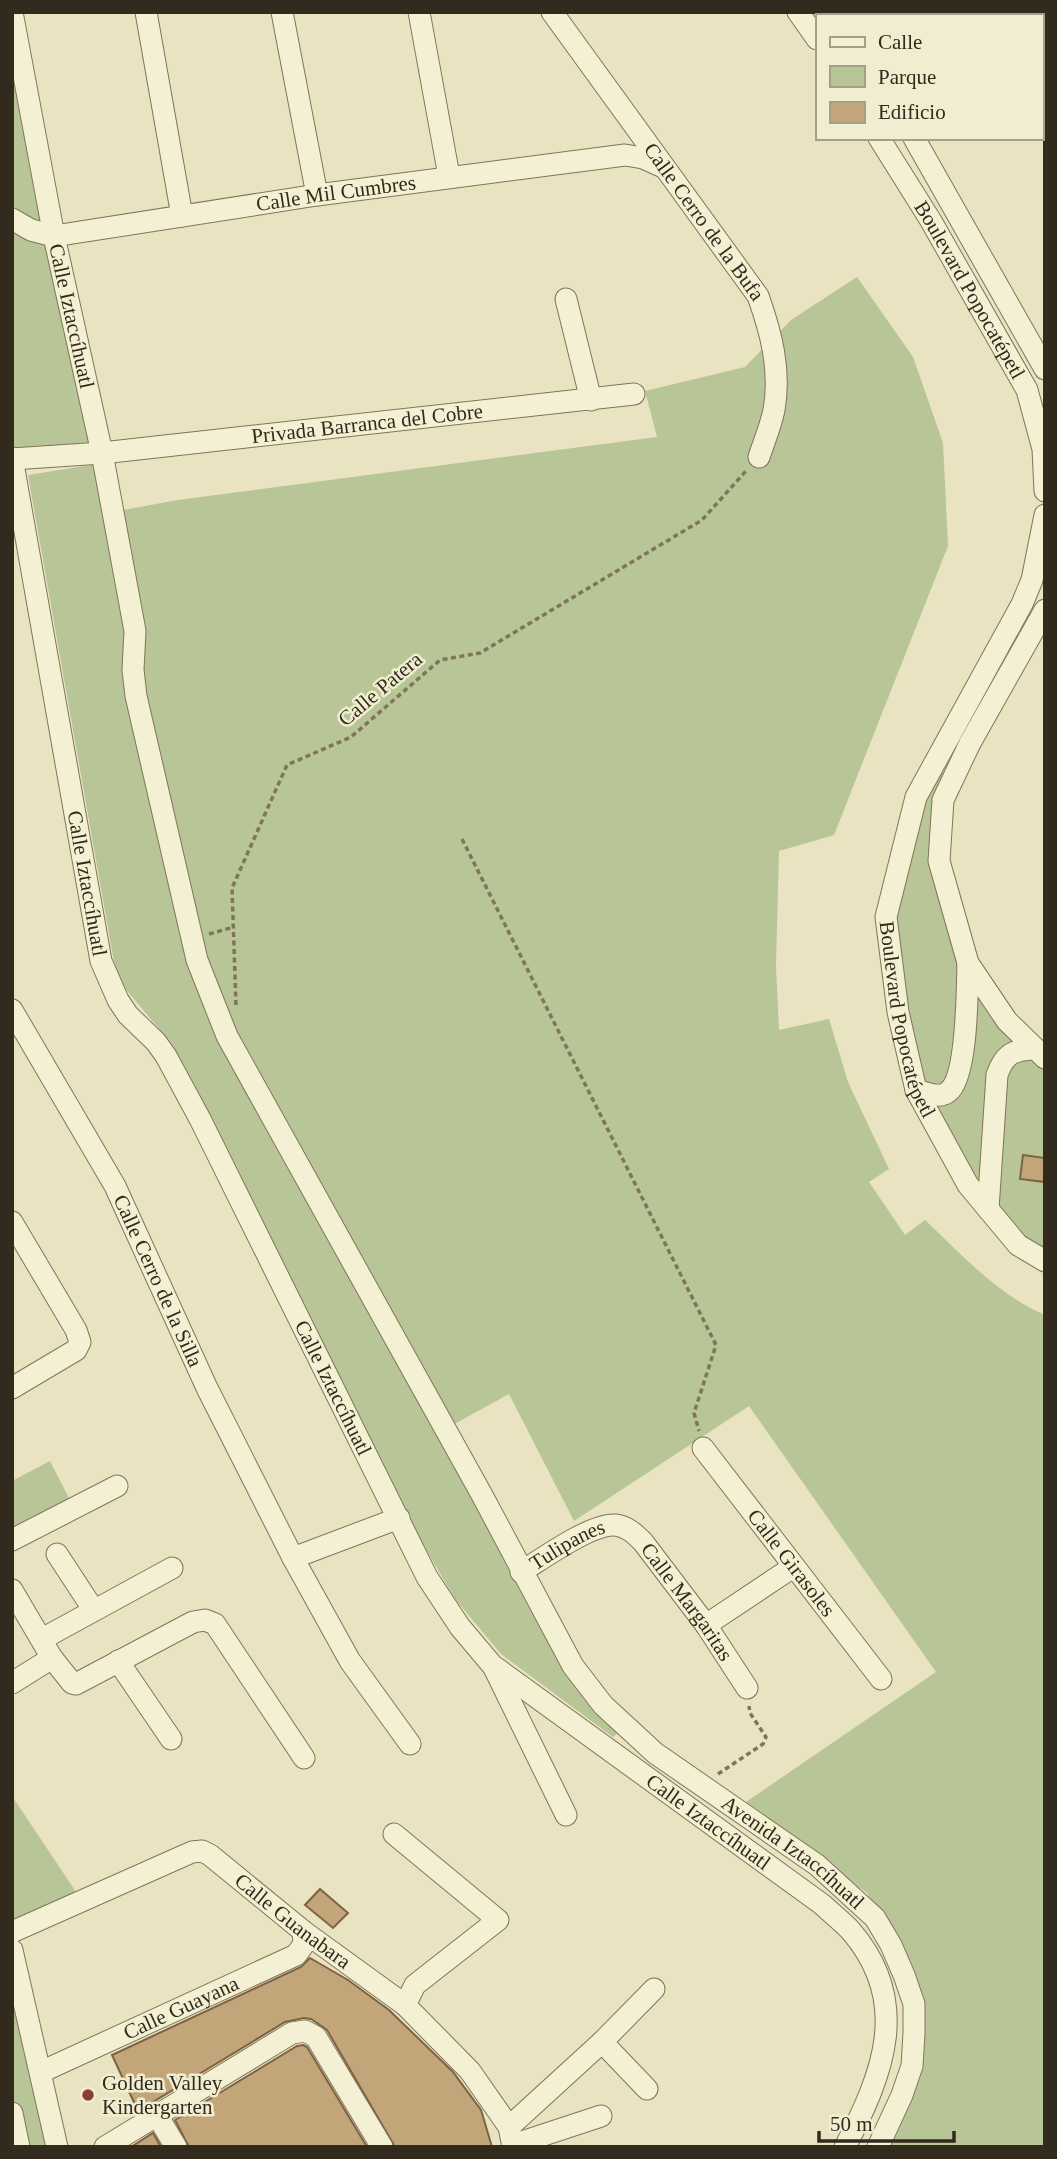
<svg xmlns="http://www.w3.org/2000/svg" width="1057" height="2159" font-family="'Times New Roman',serif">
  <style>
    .green { fill: #b8c596 }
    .building { fill: #c3a57a; stroke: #7d6343; stroke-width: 2 }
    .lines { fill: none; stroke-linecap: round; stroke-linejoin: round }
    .minor-casing { stroke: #80755a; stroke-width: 23 }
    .path { stroke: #80755a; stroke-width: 3.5; stroke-dasharray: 5 3.5; stroke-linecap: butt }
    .minor { stroke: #f4f0d3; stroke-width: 21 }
    .poi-dot { fill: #893f31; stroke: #f1edd0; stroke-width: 2.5 }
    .labels { text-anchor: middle; stroke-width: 5; stroke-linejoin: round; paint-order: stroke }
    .street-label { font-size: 21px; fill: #312a1d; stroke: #f1edd0 }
    .poi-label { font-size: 21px; fill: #312a1d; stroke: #f1edd0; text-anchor: start }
  </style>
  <rect width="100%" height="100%" fill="#e9e3c1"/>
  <!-- green -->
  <path class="green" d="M12 12 102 453 12 459Z
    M857 277 913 357 943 443 948 546 834 835 779 851 776 966 779 1030 829 1019 848 1082 889 1169 869 1182 905 1235 925 1220C961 1254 998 1295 1045 1315V2147H888L921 2076 918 1983 867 1893 743 1804 936 1672 749 1406 574 1521 509 1394 440 1432 618 1733 613 1737 501 1654 455 1599 414 1529 172 1044 117 979 28 475 97 464 107 513 178 500 657 437 645 391 745 367 791 320Z
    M944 752 939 861 968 963 1045 1064V1256L1019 1244 916 1090 886 917 916 797Z
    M50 1461 72 1504 12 1536V1481Z
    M12 1796 80 1898 12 1929Z
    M12 1994 46 2147H24L12 2091Z"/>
  <!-- building -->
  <path class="building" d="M1023 1155 1045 1158V1182L1020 1179Z
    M320 1889 348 1913 333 1928 305 1905Z
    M310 1958 348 1980 389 2010 453 2072 481 2110 492 2147H395L327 2030 311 2019 304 2018 285 2022 138 2111 112 2055 301 1967Z
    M303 2045 307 2047 367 2147H189L175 2120 297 2046Z
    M153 2133 161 2147H131Z"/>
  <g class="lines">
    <!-- minor casing -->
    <g class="minor-casing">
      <g id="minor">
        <path id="s1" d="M12 12 54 236 102 453 135 631 133 670 136 696 197 960 227 1036 482 1495 573 1666 603 1705 655 1753 817 1865 875 1918 891 1945 904 1975 914 2004V2033L912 2066 902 2095 878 2147"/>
        <path d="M146 12 182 216"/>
        <path d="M282 12 317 195"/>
        <path d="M419 12 449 176"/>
        <path id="s2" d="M552 12 758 296C771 332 781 370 774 410 771 425 764 442 759 457"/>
        <path d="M798 12 817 39"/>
        <path d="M836 12 838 16"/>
        <path id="s3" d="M879 138 931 221 1027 390 1043 449 1045 491"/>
        <path d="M914 138 1045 369"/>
        <path id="s4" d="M12 219 31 230 54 236 317 195 625 155 643 158 663 167"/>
        <path d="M566 299 591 400"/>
        <path id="s5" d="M12 458 101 961 118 1000 128 1015 156 1042 166 1056 200 1119 427 1577 460 1627 492 1665 823 1905C832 1914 843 1922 851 1931 912 2002 883 2074 845 2147"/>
        <path id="s6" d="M12 459 102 453 634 394"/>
        <path id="s7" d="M1045 515 1032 580 1022 604 916 797 886 917 898 1012 916 1090 968 1185 1018 1245 1045 1261"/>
        <path d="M1045 610 970 743 943 800 939 861 968 963 1007 1021 1045 1058"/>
        <path id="s8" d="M12 1010 115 1186 207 1388 293 1558 350 1661 410 1744"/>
        <path d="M916 1090C926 1093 939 1099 948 1092 968 1077 967 990 968 963"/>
        <path d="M988 1209 997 1075C1004 1055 1012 1050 1033 1049"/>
        <path d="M12 1222 76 1330 80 1342 76 1350 12 1388"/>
        <path id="s9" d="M703 1448 881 1679"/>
        <path d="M12 1540 117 1486"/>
        <path d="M57 1554 93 1609"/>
        <path d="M293 1558 399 1518"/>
        <path id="s10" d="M521 1572C542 1559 592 1523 615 1525 627 1526 635 1534 643 1542L706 1625 747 1688"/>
        <path d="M12 1590 52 1658 72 1683 76 1684 193 1622 205 1620 215 1624 304 1758"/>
        <path d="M706 1625 793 1567"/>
        <path d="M42 1639 172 1568"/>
        <path d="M118 1661 171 1739"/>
        <path d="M495 1670 566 1815"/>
        <path d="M12 1683 52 1658"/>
        <path d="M394 1834 498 1920 415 1985 405 2005"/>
        <path id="s11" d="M12 1932 192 1852 202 1851 210 1855 303 1931 405 2005 470 2071 509 2127 513 2147"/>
        <path d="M12 1950 57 2147"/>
        <path d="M602 2042 647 2089"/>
        <path id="s12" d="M41 2072 296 1955 304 1944 303 1931"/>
        <path d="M12 2113 19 2147"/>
        <path d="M158 2117 176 2147"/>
        <path d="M509 2127 602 2042 654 1989"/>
        <path d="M513 2145 601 2116"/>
        <path d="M105 2147 292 2033 305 2031 316 2037 382 2147"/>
      </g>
    </g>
    <!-- path -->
    <path class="path" d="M462 839 716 1345 694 1413 699 1431
      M209 934 234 927
      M236 1005 232 888 287 765 351 737 440 660 480 653 702 520 746 471
      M718 1774 763 1744 766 1737 750 1713 749 1706"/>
    <!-- minor -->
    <use href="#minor" class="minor"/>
  </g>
  <!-- markers -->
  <circle class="poi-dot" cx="88" cy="2095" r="7"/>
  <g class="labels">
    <!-- street labels -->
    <g class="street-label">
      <text dy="7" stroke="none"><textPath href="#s4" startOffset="331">Calle Mil Cumbres</textPath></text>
      <text dy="7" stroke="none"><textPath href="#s2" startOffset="259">Calle Cerro de la Bufa</textPath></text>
      <text dy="7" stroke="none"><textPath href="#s3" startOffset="177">Boulevard Popocatépetl</textPath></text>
      <text dy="7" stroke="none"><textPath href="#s1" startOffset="310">Calle Iztaccíhuatl</textPath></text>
      <text dy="7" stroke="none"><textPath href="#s6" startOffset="357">Privada Barranca del Cobre</textPath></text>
      <text transform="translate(380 689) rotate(-40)" y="7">Calle Patera</text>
      <text dy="7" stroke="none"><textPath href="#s5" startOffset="432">Calle Iztaccíhuatl</textPath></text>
      <text dy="7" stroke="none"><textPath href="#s7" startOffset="541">Boulevard Popocatépetl</textPath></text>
      <text dy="7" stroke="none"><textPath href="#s8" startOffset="308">Calle Cerro de la Silla</textPath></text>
      <text dy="7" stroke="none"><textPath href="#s5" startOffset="999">Calle Iztaccíhuatl</textPath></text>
      <text dy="7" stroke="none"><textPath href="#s10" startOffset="54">Tulipanes</textPath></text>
      <text dy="7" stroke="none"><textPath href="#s9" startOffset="145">Calle Girasoles</textPath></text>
      <text dy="7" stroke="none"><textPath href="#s10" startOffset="214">Calle Margaritas</textPath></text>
      <text dy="7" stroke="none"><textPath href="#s5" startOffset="1587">Calle Iztaccíhuatl</textPath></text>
      <text dy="7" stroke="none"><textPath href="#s1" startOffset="2058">Avenida Iztaccíhuatl</textPath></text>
      <text dy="7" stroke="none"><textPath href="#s11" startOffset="322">Calle Guanabara</textPath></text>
      <text dy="7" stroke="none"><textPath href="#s12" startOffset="154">Calle Guayana</textPath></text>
    </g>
    <!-- poi labels -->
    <g class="poi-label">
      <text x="102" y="2090">Golden Valley<tspan x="102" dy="24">Kindergarten</tspan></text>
    </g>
  </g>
  <!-- border -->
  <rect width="1057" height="2159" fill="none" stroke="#312a1d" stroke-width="28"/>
  <!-- legend -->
  <rect x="816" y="14" width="228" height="126" fill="#f1edd0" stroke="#a49f88" stroke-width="2"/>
  <rect x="830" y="37" width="35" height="10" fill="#f4f0d3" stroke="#a49f88" stroke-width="2"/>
  <text x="878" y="49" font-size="21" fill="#312a1d">Calle</text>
  <rect x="830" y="66" width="35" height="21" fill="#b8c596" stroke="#a49f88" stroke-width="2"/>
  <text x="878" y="84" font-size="21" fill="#312a1d">Parque</text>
  <rect x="830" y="102" width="35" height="21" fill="#c3a57a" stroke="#a49f88" stroke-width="2"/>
  <text x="878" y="119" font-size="21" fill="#312a1d">Edificio</text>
  <!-- scale -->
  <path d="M819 2131v10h135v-10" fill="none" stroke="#312a1d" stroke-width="3.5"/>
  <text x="830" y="2131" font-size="21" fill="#312a1d" stroke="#f1edd0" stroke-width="5" paint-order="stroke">50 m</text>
</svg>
